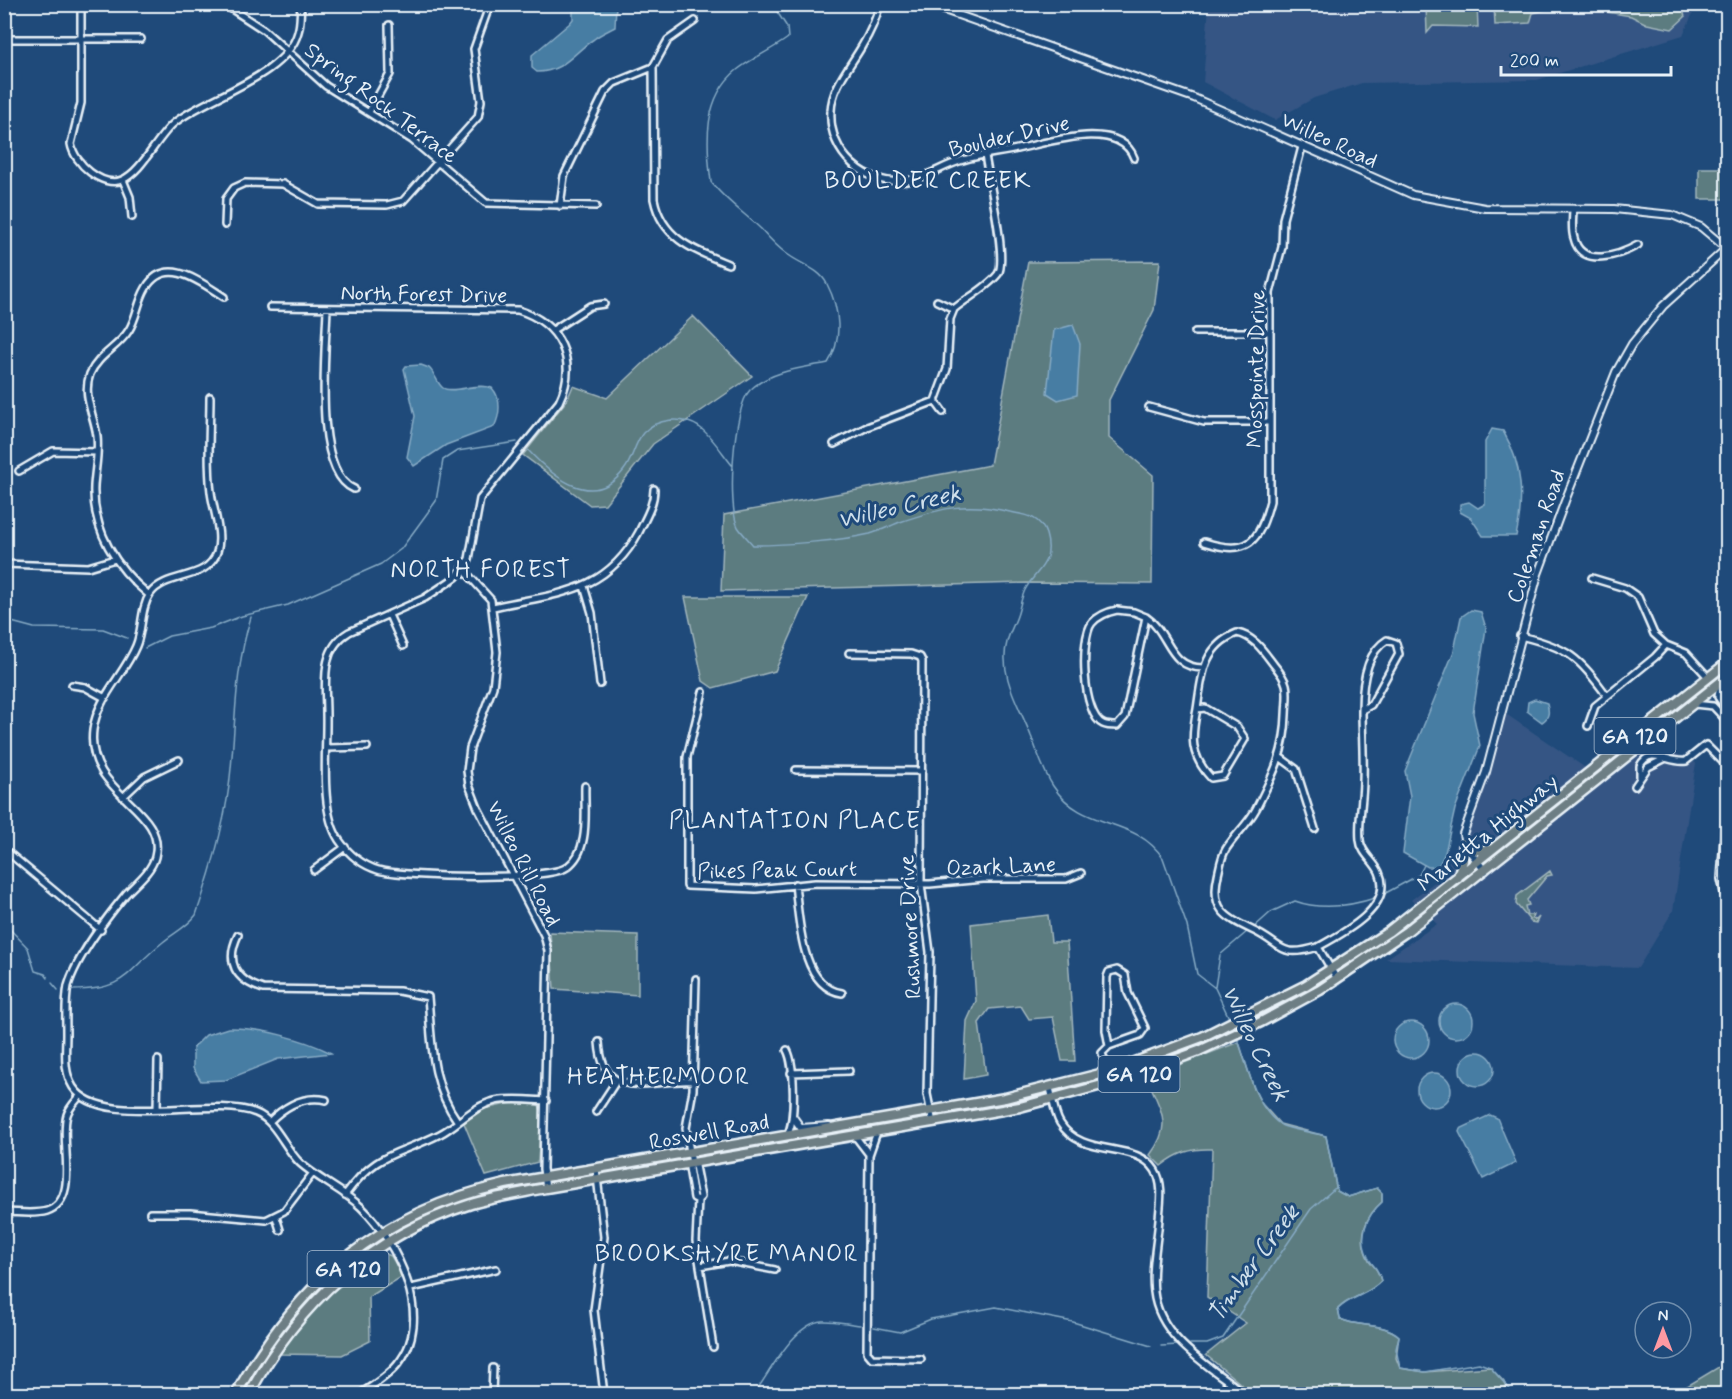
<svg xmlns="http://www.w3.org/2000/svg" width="1732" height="1399" font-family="Mynerve,sans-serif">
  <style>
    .built { fill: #345584 }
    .green { fill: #5b7b80; stroke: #a2b6bc; stroke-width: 1.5 }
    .water { fill: #467da3; stroke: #87abc5; stroke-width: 1.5 }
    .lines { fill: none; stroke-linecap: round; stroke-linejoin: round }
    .stream { stroke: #87abc5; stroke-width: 1.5 }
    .minor-casing { stroke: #e8f1f8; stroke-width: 10 }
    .tertiary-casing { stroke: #e8f1f8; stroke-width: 10 }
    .trunk-casing { stroke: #e8f1f8; stroke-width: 13 }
    .minor { stroke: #1f4a7a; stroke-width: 5 }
    .tertiary { stroke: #1f4a7a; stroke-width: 6 }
    .trunk { stroke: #6d7e84; stroke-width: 8 }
    .labels { text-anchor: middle; stroke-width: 6; stroke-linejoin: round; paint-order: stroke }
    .shield { fill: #1f4a7a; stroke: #acbfd2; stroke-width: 1.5 }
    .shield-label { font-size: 21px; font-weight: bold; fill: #e8f1f8 }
    .street-label { font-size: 22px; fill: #e8f1f8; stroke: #1f4a7a }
    .neighbourhood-label { font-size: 24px; letter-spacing: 1.5px; fill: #e8f1f8; stroke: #1f4a7a }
    .water-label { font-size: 24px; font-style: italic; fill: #d0e0eb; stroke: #1f4a7a }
  </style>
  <rect width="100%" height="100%" fill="#1f4a7a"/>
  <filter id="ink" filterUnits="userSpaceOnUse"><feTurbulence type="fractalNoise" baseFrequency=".0167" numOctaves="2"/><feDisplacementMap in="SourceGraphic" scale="12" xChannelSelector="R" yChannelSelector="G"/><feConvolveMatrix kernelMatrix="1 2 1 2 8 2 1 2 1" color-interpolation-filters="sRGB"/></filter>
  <g filter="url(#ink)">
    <!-- built -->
    <path class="built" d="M1693 4 1694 11 1683 35 1537 80 1362 83 1314 98 1275 120 1203 82 1209 5Z
      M1500 710 1587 769 1633 734 1696 763 1673 911 1638 968 1386 959 1437 924 1411 900 1441 877 1481 789Z"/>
    <!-- green -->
    <path class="green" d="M1426 5H1477L1478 27 1433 26 1427 33Z
      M1494 5H1682L1685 17 1672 29 1647 24 1631 16 1565 5 1533 13 1530 23 1495 25Z
      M1699 168H1727V199H1699Z
      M1160 261 1154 310 1109 400V438L1153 475 1152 584 1029 583 721 591 724 515 990 465 1028 262Z
      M693 316 752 376 653 444 605 504 590 505 523 455 567 400 573 386 607 398Z
      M685 597H808L775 671 713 688 703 681Z
      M1550 871 1552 875 1547 876 1527 900 1529 905 1525 906 1527 915H1533L1532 919 1536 920 1539 917 1536 923 1531 922 1516 904 1517 896Z
      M1048 915 1051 942H1067L1075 1061H1062L1053 1017 1029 1019 1021 1006 989 1009 979 1023 986 1075 964 1079 967 1021 976 1001 971 924Z
      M550 932 638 935V995L554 989Z
      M1239 1042 1254 1089 1262 1104 1280 1124 1326 1136 1337 1191 1348 1197 1377 1188 1382 1193V1202C1366 1216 1358 1235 1367 1256 1371 1267 1377 1264 1381 1281 1369 1295 1350 1296 1338 1309L1340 1319C1360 1328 1383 1322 1399 1336L1396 1358 1400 1368 1425 1372 1490 1367 1504 1382 1508 1394H1253L1206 1355 1246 1323 1207 1297 1212 1149C1191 1148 1177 1153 1161 1166L1150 1155C1174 1123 1160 1111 1147 1077Z
      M512 1103 539 1105 541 1111 538 1162 486 1176 464 1123 484 1109Z
      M384 1253 391 1256 403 1276 369 1297 370 1341 342 1355 279 1354 319 1302Z
      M1727 1362V1394H1674Z"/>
    <!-- water -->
    <path class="water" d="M573 5H616L615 27C608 31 600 34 594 39 574 52 564 72 537 72L532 68V55L570 23 573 19Z
      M1073 325 1080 344 1077 395 1058 400 1047 393 1054 330Z
      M421 365 429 368C435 373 437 384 443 388 452 394 477 382 492 388 502 399 500 415 494 427L446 445 414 466 407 457 415 416 404 369 406 366Z
      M1492 429 1503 431C1523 465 1524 499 1516 536H1483L1471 518 1460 512V504L1469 502 1478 508 1485 504V442Z
      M1471 610 1481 612 1486 628 1473 713 1480 746 1455 809 1445 853 1438 867H1428L1403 853 1410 796 1405 771 1454 651 1461 617Z
      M1535 699 1547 703C1549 711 1550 717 1542 722L1527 711 1528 702Z
      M1439 1021a17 17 0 1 1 34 0a17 17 0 1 1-34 0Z
      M1393 1040a18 18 0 1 1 36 0a18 18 0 1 1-36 0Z
      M228 1028C258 1027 304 1039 331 1053L278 1059 226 1080 201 1081 193 1068V1048L206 1035Z
      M1460 1069a17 17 0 1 1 34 0a17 17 0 1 1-34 0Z
      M1417 1090a17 17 0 1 1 34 0a17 17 0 1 1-34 0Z
      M1490 1115 1497 1118 1516 1163 1483 1179 1459 1132 1460 1129Z"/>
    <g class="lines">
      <!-- stream -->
      <path class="stream" d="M772 4 787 27 788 38C772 50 752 58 737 70 703 98 706 142 711 182 725 200 744 213 761 229 769 238 777 247 787 254 800 264 820 269 827 284 840 309 843 340 828 363 802 368 770 371 750 390 733 407 727 506 738 527 742 533 748 539 753 545 785 545 839 541 870 534 880 531 890 526 900 522 941 508 967 501 1010 512 1026 515 1040 516 1046 534 1055 564 1035 570 1025 590 1021 598 1020 608 1017 616 1014 625 1009 633 1007 642 998 675 1020 707 1031 736 1038 753 1043 771 1053 786 1083 832 1134 815 1163 858L1187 926 1197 974 1215 988 1230 1020
        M528 450C553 477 593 511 624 470 633 459 634 444 643 433 657 418 682 416 699 427 712 436 722 453 732 465
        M4 620 34 628 103 629 127 638
        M145 648 169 636 211 628 242 616 288 605 381 564 401 549 436 501 443 460 457 451 517 442
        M1382 895 1419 875 1424 865
        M4 923 28 948 35 971 45 974 48 978
        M1252 929 1271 912 1295 901C1322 911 1351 906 1378 897
        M52 983 58 990
        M1215 987 1220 955 1248 931
        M72 990C128 990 125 972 163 942 174 933 187 927 196 915 212 869 227 817 231 768 236 716 235 667 251 617
        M1237 1038C1249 1067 1253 1106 1281 1125 1288 1129 1315 1133 1326 1136L1337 1191 1348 1197 1377 1188 1382 1193V1202C1366 1216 1358 1237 1368 1257 1373 1269 1377 1264 1381 1281 1369 1295 1350 1296 1338 1309L1340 1319C1360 1328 1383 1322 1399 1336L1396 1349 1400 1368 1425 1372 1479 1363 1490 1367 1514 1394
        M874 1327 900 1332 931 1319 996 1307 1073 1322 1151 1346
        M1190 1344H1207L1223 1338 1311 1209 1335 1188
        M1161 1346 1178 1345
        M754 1394C769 1374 794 1323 822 1321 834 1320 848 1324 860 1325"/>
      <!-- minor casing -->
      <g class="minor-casing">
        <path id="minor" d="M81 4V103L71 144C74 163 102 188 122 180 142 172 157 137 174 123 207 96 286 77 298 32 301 23 300 13 301 4
          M880 4C876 19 870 33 862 46 850 67 832 86 831 111 828 153 866 187 907 181 927 178 944 165 963 160 982 154 1002 153 1021 148 1049 142 1120 119 1134 158
          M227 6 264 30 326 86 412 140 486 203 596 206
          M695 21 668 40 653 67 654 199C662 239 694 250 728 264
          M4 39H141
          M369 112 390 74 389 25
          M123 180 130 197 132 217
          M560 206 564 176 605 92 614 83 653 67
          M1573 209C1573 218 1571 229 1574 238 1581 269 1620 255 1638 245
          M225 225 226 199 234 188 245 183 283 184 318 204 387 205 403 201 478 117 481 101 474 49 490 4
          M937 301 954 309C967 298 987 288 998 274 1008 260 988 177 985 155
          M270 307 518 310C560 323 579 361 559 402L480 499 469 559 456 577 425 598 349 632C319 650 326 684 326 714 327 750 319 810 339 840 348 853 362 865 378 870 402 877 549 881 567 867 591 850 584 811 585 786
          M327 308C326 349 312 472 354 489
          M553 330 590 306 604 304
          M1195 332H1269
          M210 397C210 428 207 461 211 492 213 510 223 534 217 552 207 582 167 571 150 594 140 609 143 630 136 646 124 675 97 698 93 730 85 795 168 807 155 857 151 872 136 883 126 894 107 917 76 958 68 986 65 1001 66 1018 66 1034 66 1052 63 1071 73 1087 101 1130 212 1095 256 1113 276 1121 285 1149 300 1163 319 1180 343 1190 361 1207 398 1243 436 1319 397 1365 387 1377 372 1386 360 1394
          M935 401 943 412
          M1149 407 1204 422H1269
          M834 444 867 427 935 401 947 369 950 319 954 309
          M19 471 53 451 97 452
          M1204 542C1248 556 1259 543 1270 501V293L1282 247 1283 219 1302 147
          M4 564 88 567 115 559
          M463 569 491 600 497 652 493 687 470 748 467 771 469 785 478 808 544 935 548 951 543 1169 546 1188
          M1592 578 1625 588 1638 597 1654 634 1666 645 1686 653 1708 677
          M584 586 592 613 600 684
          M149 595C116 568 92 530 94 486 95 469 99 453 97 436 94 415 82 395 90 374 98 355 119 347 129 330 137 317 138 301 146 288 166 254 202 283 224 297
          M493 607C556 593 605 595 639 532 646 517 654 505 654 489
          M1117 610 1134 612 1146 617 1125 717 1117 726C1114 726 1107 726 1103 724 1082 714 1080 638 1092 623 1099 615 1107 612 1117 610Z
          M389 615 403 646
          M1146 617C1170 633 1168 668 1203 668
          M1520 636C1567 647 1579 657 1607 696
          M1387 640 1396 643 1399 654 1371 705 1362 710C1362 688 1365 653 1387 640Z
          M849 653 911 654 920 657 922 661 921 884 930 952 927 1094 933 1123
          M1720 683 1718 697 1728 711
          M72 685 85 687 105 698
          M703 692 687 757V886L756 889 815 883 930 884 983 879H1066L1081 873
          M1694 704 1713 706 1728 722
          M1205 708 1237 727 1245 739 1223 776 1211 778C1190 755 1191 738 1197 709Z
          M1197 709C1202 677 1202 647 1237 633 1254 636 1264 652 1274 665 1291 685 1287 690 1286 715 1285 753 1273 775 1256 809 1248 824 1235 835 1226 849 1221 857 1220 867 1218 875 1210 909 1225 917 1252 930 1283 944 1278 959 1318 947L1337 979
          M1588 726 1595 706 1655 657 1666 645
          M327 748 367 747
          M1281 758 1296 769 1315 829
          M796 770 922 771
          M1640 778V766C1650 745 1669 764 1686 761L1706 745 1728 767
          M1728 780 1721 879 1728 911
          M1635 786 1648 767 1664 759
          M123 797 144 777 179 760
          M4 849 101 930
          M314 870 345 847
          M795 884C799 916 800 987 842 993
          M238 935C225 962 235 980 263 989L399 991 428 997C432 1042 430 1083 458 1122
          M1318 947C1342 934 1395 907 1379 872 1374 861 1361 853 1360 840 1358 821 1363 800 1363 780 1364 757 1362 733 1362 710
          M696 979 693 1090 686 1128 692 1164 695 1166 701 1197 698 1200 696 1241 713 1347
          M599 1042C603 1106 653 1077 694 1081
          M1108 1072 1102 1053 1109 1046 1106 1030 1107 977 1109 972 1117 970 1125 975 1128 993 1145 1028 1140 1035 1109 1046
          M791 1073 849 1071
          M1050 1088C1053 1099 1054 1113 1060 1123 1082 1159 1136 1140 1155 1170 1164 1185 1160 1203 1159 1219 1157 1243 1151 1269 1154 1292 1159 1339 1211 1367 1245 1394
          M157 1108 158 1060
          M596 1112 617 1080
          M269 1122C285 1106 304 1095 326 1100
          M877 1132 869 1155 867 1352 872 1358 921 1359
          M787 1135C796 1123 795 1064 787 1050
          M855 1136 868 1153
          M692 1164 689 1168 694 1198 698 1200
          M596 1168 604 1237 594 1310 604 1394
          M345 1195C377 1151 397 1156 440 1134 459 1124 473 1106 495 1101 511 1098 529 1100 546 1101
          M4 1212C18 1212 34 1215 47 1211 81 1200 59 1141 67 1115 69 1108 75 1102 80 1096
          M150 1213H190L266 1220 284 1211 313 1173
          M276 1217 280 1230
          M700 1266 729 1261 775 1270
          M411 1288 496 1269
          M492 1394 493 1368
          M1224 1394 1232 1384"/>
      </g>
      <!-- tertiary casing -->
      <g class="tertiary-casing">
        <path id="tertiary" d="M927 4 1194 98 1413 195 1485 208 1614 209 1672 215 1701 227 1726 248
          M1485 871 1466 847 1463 834 1486 772 1538 574 1565 501 1616 372 1632 344 1663 306 1728 247
          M793 1117 801 1128 829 1126"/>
      </g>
      <!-- trunk casing -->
      <g class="trunk-casing">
        <path id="trunk" d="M1468 850H1490
          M1458 877 1463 860 1464 843
          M236 1394C297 1283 379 1212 505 1184L1005 1098 1108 1072 1202 1037 1306 985 1388 932 1728 662
          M249 1394C298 1304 371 1235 471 1204 495 1197 521 1193 546 1188L1020 1107 1117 1081 1199 1051 1261 1022 1320 990 1407 931 1728 676"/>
      </g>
      <!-- minor -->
      <use href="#minor" class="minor"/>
      <!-- tertiary -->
      <use href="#tertiary" class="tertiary"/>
      <!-- trunk -->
      <use href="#trunk" class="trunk"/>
    </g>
  </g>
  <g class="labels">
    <!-- shield labels -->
    <g class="shield">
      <rect x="1594.5" y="718" width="81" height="36" rx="4.5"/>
      <rect x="1098.5" y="1056" width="81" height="36" rx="4.5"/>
      <rect x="307.5" y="1251" width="81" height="36" rx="4.5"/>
    </g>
    <g class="shield-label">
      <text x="1635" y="743">GA 120</text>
      <text x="1139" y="1081">GA 120</text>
      <text x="348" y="1276">GA 120</text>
    </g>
    <!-- street labels -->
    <g class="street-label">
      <text transform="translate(382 102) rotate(37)" y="8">Spring Rock Terrace</text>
      <text transform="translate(1009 135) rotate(-13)" y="8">Boulder Drive</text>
      <text transform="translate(1330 139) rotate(25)" y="8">Willeo Road</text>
      <text transform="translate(424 293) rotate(1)" y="8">North Forest Drive</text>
      <text transform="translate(1255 369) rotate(-89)" y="8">Mosspointe Drive</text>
      <text transform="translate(1535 536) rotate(-71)" y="8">Coleman Road</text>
      <text transform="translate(1487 832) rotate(-39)" y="8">Marietta Highway</text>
      <text transform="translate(525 863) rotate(63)" y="8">Willeo Rill Road</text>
      <text transform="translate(1001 865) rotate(-2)" y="8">Ozark Lane</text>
      <text transform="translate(777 869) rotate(-1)" y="8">Pikes Peak Court</text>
      <text transform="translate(909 927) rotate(-93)" y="8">Rushmore Drive</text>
      <text transform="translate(709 1131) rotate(-10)" y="8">Roswell Road</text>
    </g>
    <!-- neighbourhood labels -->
    <g class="neighbourhood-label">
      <text x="928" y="188">BOULDER CREEK</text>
      <text x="481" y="577">NORTH FOREST</text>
      <text x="795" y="828">PLANTATION PLACE</text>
      <text x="659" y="1084">HEATHERMOOR</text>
      <text x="727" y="1261">BROOKSHYRE MANOR</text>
    </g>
    <!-- water labels -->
    <g class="water-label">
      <text transform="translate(899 506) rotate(-13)" y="8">Willeo Creek</text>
      <text transform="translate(1256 1043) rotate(64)" y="8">Willeo Creek</text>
      <text transform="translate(1253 1263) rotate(-54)" y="8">Timber Creek</text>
    </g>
  </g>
  <!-- margin -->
  <rect width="1732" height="1399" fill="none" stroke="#1f4a7a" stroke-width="24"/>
  <rect x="12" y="12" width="1708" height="1375" fill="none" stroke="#e8f1f8" stroke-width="2" filter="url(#ink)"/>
  <!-- north arrow -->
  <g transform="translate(1663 1330)"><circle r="28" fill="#1f4a7a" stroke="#6f8dac" stroke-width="1.5"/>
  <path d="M0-4.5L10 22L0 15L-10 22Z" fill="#ff9aa2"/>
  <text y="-9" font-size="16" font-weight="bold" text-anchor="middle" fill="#e8f1f8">N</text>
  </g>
  <!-- scale -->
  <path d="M1501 66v9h170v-9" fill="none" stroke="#e8f1f8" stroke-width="3"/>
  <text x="1510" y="66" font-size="18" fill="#e8f1f8" stroke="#1f4a7a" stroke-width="4.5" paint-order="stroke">200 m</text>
</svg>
